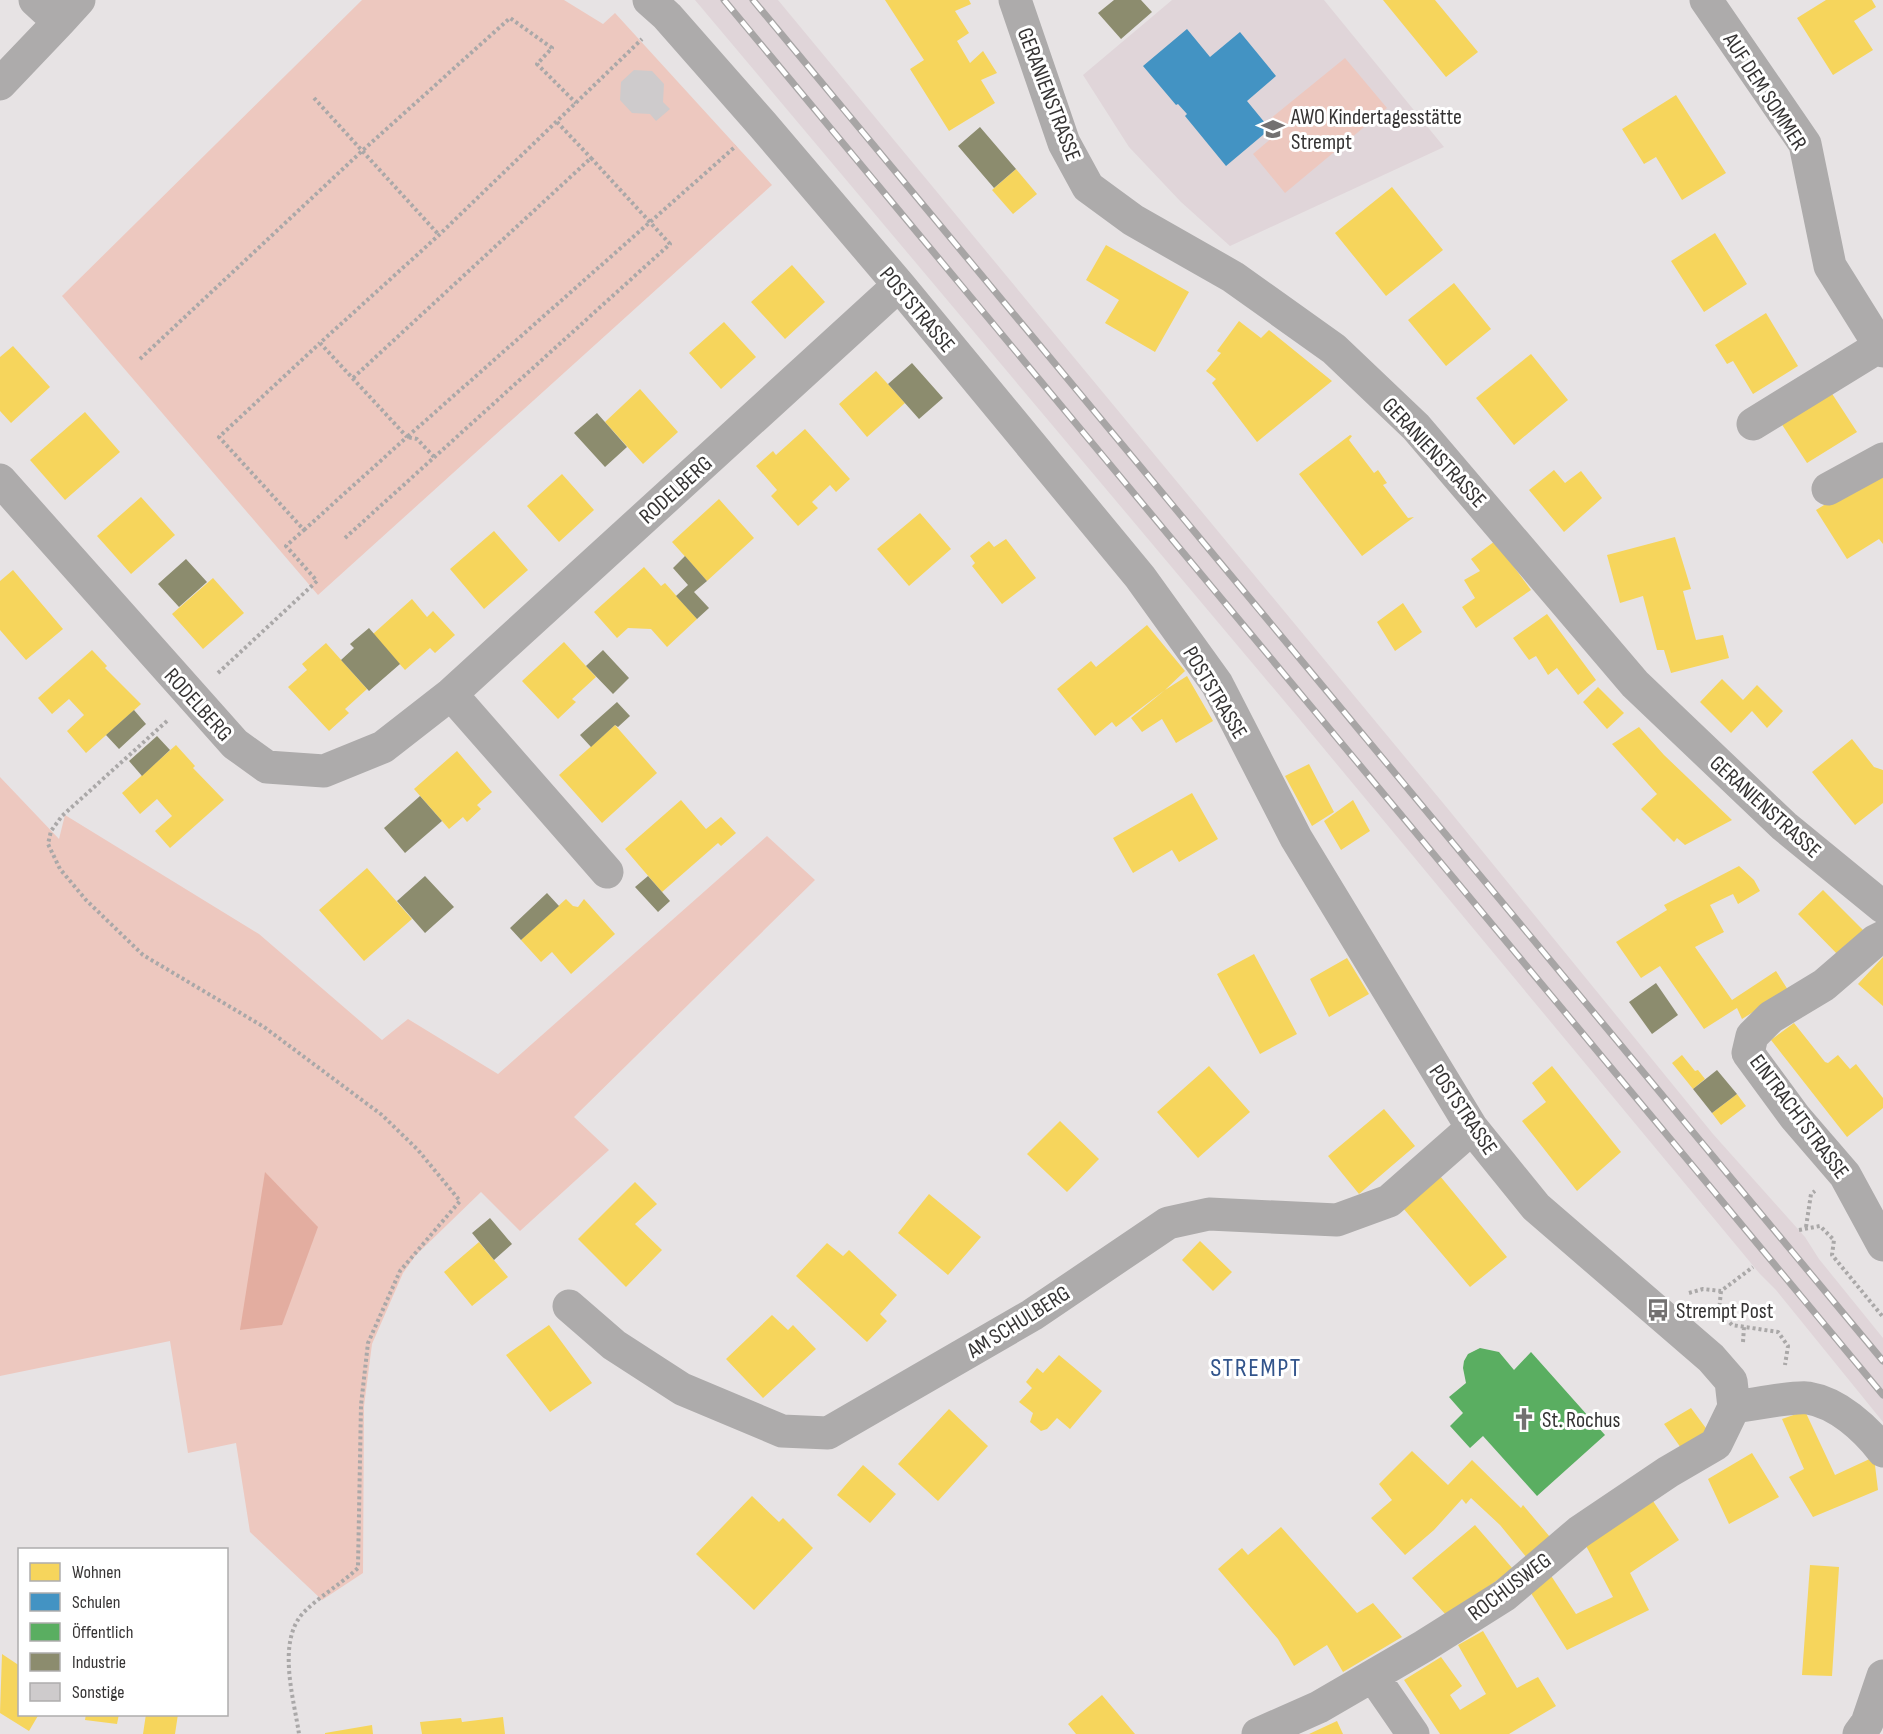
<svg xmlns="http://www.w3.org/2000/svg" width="1883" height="1734" font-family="'Sofia Sans Condensed',sans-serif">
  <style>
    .built { fill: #e0d5d9 }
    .green { fill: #edc8bf }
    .forest { fill: #e3ada0 }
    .homes { fill: #f6d55c }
    .schools { fill: #4393c3 }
    .public { fill: #5aae61 }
    .industry { fill: #8c8c6e }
    .building { fill: #cecbcc }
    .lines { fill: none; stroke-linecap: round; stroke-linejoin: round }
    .path { stroke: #aaa8a8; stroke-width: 4; stroke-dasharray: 3 3; stroke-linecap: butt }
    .minor { stroke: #adabab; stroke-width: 33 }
    .rail-casing { stroke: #a7a5a5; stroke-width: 7 }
    .rail { stroke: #fff; stroke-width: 4.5; stroke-dasharray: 14; stroke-linecap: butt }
    .labels { text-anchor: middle; stroke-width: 6; stroke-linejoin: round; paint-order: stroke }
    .street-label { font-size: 22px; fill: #353333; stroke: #fff }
    .poi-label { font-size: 22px; fill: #353333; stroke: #fff; text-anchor: start }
    .quarter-label { font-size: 26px; letter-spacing: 1.5px; fill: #32548b; stroke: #fff }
  </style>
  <rect width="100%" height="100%" fill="#e7e3e4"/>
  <!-- built -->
  <path class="built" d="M695 0H778L1448 809 1713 1134 1805 1237 1819 1259 1883 1338V1422L1776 1290 1760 1274 1296 715Z
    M1172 0H1324L1444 147 1230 246 1181 202 1129 147 1083 75Z"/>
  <!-- green -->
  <path class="green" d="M362 0H564L603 24 615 13 772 185 318 595 62 296Z
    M1345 58 1387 108 1285 193 1253 154 1280 131 1270 119Z
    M0 777 59 839 65 815 259 934 382 1040 408 1019 498 1074 767 836 815 880 574 1117 609 1150 520 1231 481 1192 416 1255 403 1273 372 1344 364 1406 363 1573 322 1600 250 1532 236 1443 188 1453 170 1341 0 1376Z"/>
  <!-- forest -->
  <path class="forest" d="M265 1172 318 1227 282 1325 240 1330Z"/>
  <!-- homes -->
  <path class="homes" d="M885 0H969L971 4 955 11 969 33 957 41 970 63 983 51 997 73 981 80 995 103 949 131 910 69 924 60Z
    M1383 0H1435L1478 52 1446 77Z
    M1826 0H1872L1876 7 1854 21 1873 50 1833 75 1797 18Z
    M1676 95 1726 173 1682 200 1656 157 1644 164 1622 129Z
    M1016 169 1037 194 1013 214 992 190Z
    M1392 187 1443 250 1386 296 1335 233Z
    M1715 233 1747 284 1704 312 1671 261Z
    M1106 245 1189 292 1155 352 1105 323 1119 300 1086 280Z
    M792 265 825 302 785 339 751 302Z
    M1454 283 1491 329 1446 366 1408 320Z
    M1766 313 1798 366 1753 394 1733 361 1727 364 1715 345Z
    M1239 321 1261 338 1269 330 1332 381 1257 442 1212 383 1216 379 1206 371 1221 353 1217 351Z
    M724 322 756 357 721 389 689 353Z
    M13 346 50 387 11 423 0 411V357Z
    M1531 354 1568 400 1514 445 1476 398Z
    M876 371 905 403 867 437 839 404Z
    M640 389 678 432 643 464 605 422Z
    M1829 389 1857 432 1807 463 1779 420Z
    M85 412 120 452 65 500 30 460Z
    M805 429 850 479 836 492 830 485 812 502 818 508 798 526 771 496 777 490 756 466 773 451 776 455Z
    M1350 435 1352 436 1349 440 1374 473 1378 470 1387 483 1383 485 1408 518 1414 517 1362 556 1299 474Z
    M1554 470 1565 483 1581 471 1602 498 1564 532 1529 490Z
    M1879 471 1883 478V544L1879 539 1847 559 1816 510Z
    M562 474 594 510 559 542 527 506Z
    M141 497 175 535 131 574 97 536Z
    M719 499 754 538 707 581 672 542Z
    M920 513 951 549 909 586 877 549Z
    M494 531 528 570 484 609 450 569Z
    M1675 537 1691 589 1683 591 1696 640 1723 635 1729 658 1671 673 1664 650H1657L1643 596 1620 603 1607 555Z
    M1006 539 1036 578 1002 604 972 566 975 563 970 556 989 541 994 547Z
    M1495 541 1531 590 1476 628 1462 607 1475 598 1464 580 1480 571 1471 559Z
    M644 567 661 586 665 583 697 619 667 647 651 629 628 628 617 638 594 612Z
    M13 570 63 629 26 660 0 630V581Z
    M213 578 244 613 203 649 172 614Z
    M412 599 427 617 433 611 455 635 435 653 430 648 405 670 373 634Z
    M1403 603 1422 632 1395 651 1377 622Z
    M1547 614 1596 680 1578 695 1557 668 1548 675 1536 656 1529 660 1513 638Z
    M1147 625 1185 671 1165 690 1187 676 1213 721 1176 743 1162 719 1142 732 1131 718 1165 690 1116 727 1112 722 1095 736 1057 689 1091 661 1096 667Z
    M564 642 596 677 572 699 576 702 558 719 522 681Z
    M326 643 367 689 345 709 349 713 329 731 288 687 307 670 302 664Z
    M92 650 107 666 105 668 141 704 86 753 67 731 84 715 69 699 52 714 38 698Z
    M1722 679 1743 700 1757 685 1783 711 1767 728 1752 711 1731 733 1700 702Z
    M1598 687 1624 713 1607 729 1583 702Z
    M615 725 657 773 602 823 559 775Z
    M1639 727 1664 755 1732 820 1685 845 1677 838 1674 842 1641 809 1657 794 1612 744Z
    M1852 739 1874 767 1883 770V803L1855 825 1812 772Z
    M176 745 195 766 193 768 224 800 170 848 155 831 172 816 157 799 140 814 122 793Z
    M457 751 492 792 477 805 481 809 467 822 463 817 449 829 414 789Z
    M1309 764 1334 812 1312 826 1285 776Z
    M1192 793 1218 839 1179 862 1172 850 1133 873 1113 838Z
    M681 800 706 829 721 817 736 833 721 846 718 843 662 892 625 849Z
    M1353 800 1370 831 1341 850 1324 821Z
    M1739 866 1754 880 1760 891 1738 904 1733 894 1710 905 1724 932 1695 947 1732 1000 1776 971 1788 990 1742 1019 1737 1008 1704 1029 1660 966 1641 978 1616 942 1667 910 1664 905Z
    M367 868 412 919 364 961 319 910Z
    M1823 890 1868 935 1842 959 1798 914Z
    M566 899 573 906 578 907 584 899 615 934 571 974 552 952 541 962 521 940Z
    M1254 954 1297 1034 1260 1054 1217 974Z
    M1883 957V1006L1858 984Z
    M1347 958 1369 994 1329 1017 1310 979Z
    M1794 1023 1825 1062 1828 1063 1838 1055 1850 1069 1856 1064 1883 1098V1108L1847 1137 1771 1040Z
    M1682 1055 1695 1071 1698 1070 1705 1079 1693 1089 1672 1063Z
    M1209 1066 1250 1112 1198 1158 1157 1112Z
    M1552 1066 1621 1152 1577 1191 1522 1121 1546 1102 1532 1083Z
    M1737 1094 1746 1106 1721 1125 1712 1113Z
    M1384 1109 1415 1146 1359 1194 1328 1156Z
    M1060 1121 1099 1159 1067 1192 1027 1154Z
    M1440 1176 1507 1257 1470 1287 1403 1208Z
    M635 1182 657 1204 635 1224 662 1250 626 1287 578 1239Z
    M929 1194 981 1237 948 1275 898 1233Z
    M1200 1241 1232 1272 1213 1291 1182 1260Z
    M479 1242 508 1277 472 1306 444 1272Z
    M827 1243 843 1256 849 1250 897 1295 880 1314 887 1321 867 1342 796 1276Z
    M772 1315 788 1330 793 1325 816 1349 763 1398 726 1359Z
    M549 1325 592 1383 550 1412 506 1355Z
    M1059 1355 1102 1391 1070 1429 1057 1418 1047 1429 1041 1431 1030 1422 1033 1413 1019 1402 1032 1388 1026 1382 1037 1368 1043 1373Z
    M1691 1408 1708 1431 1681 1448 1664 1424Z
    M949 1409 988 1446 938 1501 898 1464Z
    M1805 1411 1835 1475 1874 1457 1878 1490 1813 1517 1789 1477 1804 1469 1782 1419Z
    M1412 1451 1448 1485 1472 1460 1521 1508 1523 1505 1550 1537 1527 1558 1500 1525 1471 1498 1466 1504 1462 1499 1434 1530 1405 1555 1371 1518 1392 1500 1379 1484Z
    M1752 1453 1779 1497 1729 1524 1708 1479Z
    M863 1465 896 1494 870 1523 837 1495Z
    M752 1496 779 1522 783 1518 813 1548 754 1610 696 1554Z
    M1651 1498 1679 1540 1630 1573 1649 1610 1567 1650 1529 1590 1548 1571 1576 1614 1613 1597 1585 1544Z
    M1475 1525 1513 1569 1447 1616 1412 1578Z
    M1281 1527 1357 1613 1373 1603 1402 1637 1343 1672 1327 1645 1294 1666 1278 1639 1218 1569 1242 1548 1248 1555Z
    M1810 1565 1839 1567 1832 1676 1802 1675Z
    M1483 1631 1517 1688 1538 1677 1556 1706 1509 1734H1440L1404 1680 1441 1657 1462 1686 1450 1695 1460 1710 1486 1694 1458 1645Z
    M2 1654 20 1666V1714H39L29 1731 0 1713Z
    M1102 1695 1135 1734H1076L1068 1724Z
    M86 1714H119L117 1724 85 1720Z
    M146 1714H178L175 1734H143Z
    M503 1717 505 1734H422L420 1722 461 1718 462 1722Z
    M1337 1721 1343 1734H1309Z
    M372 1725 373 1734H325V1733Z"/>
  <!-- schools -->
  <path class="schools" d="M1187 29 1210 57 1240 32 1276 76 1247 101 1270 129 1226 166 1185 116 1187 114 1178 104 1176 105 1143 66Z"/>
  <!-- public -->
  <path class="public" d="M1480 1348 1499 1352 1514 1370 1531 1352 1605 1435 1537 1496 1483 1436 1470 1448 1450 1426 1463 1413 1449 1397 1466 1383 1463 1368 1464 1361 1468 1354Z"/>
  <!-- industry -->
  <path class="industry" d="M1114 0H1141L1152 12 1121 39 1098 13Z
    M980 127 1016 169 994 188 958 146Z
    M912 363 943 398 919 419 888 384Z
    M597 413 627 447 605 467 574 433Z
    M685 556 707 581 694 592 709 608 697 619 676 596 688 585 673 568Z
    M186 559 207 582 179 607 158 584Z
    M369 628 400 664 369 691 341 660 354 648 350 644Z
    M603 650 629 678 613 694 586 666Z
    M617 702 630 716 618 727 615 725 591 747 580 735Z
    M134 710 146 724 119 749 106 735Z
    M157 736 170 750 142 776 129 761Z
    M420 796 442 821 405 853 384 828Z
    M425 876 454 907 425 933 397 901Z
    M648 876 670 901 658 912 635 887Z
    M547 893 559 906 521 940 510 928Z
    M1656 983 1678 1015 1652 1034 1629 1002Z
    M1717 1070 1737 1094 1712 1113 1693 1089Z
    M490 1218 512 1244 494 1260 472 1233Z"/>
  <!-- building -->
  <path class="building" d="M634 70 652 71 664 84 663 102 670 109 656 121 650 114 632 113 620 100 621 82Z"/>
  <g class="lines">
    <!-- path -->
    <path class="path" d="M314 98 439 235
      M557 122 591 158
      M140 359 362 151 510 18 552 48 537 64 576 103
      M434 457 417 439 407 437 736 146
      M304 530 407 437 320 343 439 235 642 39
      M345 538 670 244 591 158 353 378
      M218 673 317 581 286 546 304 530 219 437 320 343
      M167 721 62 816 51 831 48 844 60 869 86 900 143 955 264 1027 382 1115 418 1150 460 1201 400 1271 368 1343 361 1405 358 1568C341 1584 320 1596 304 1612 276 1641 294 1699 299 1734
      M1806 1227 1811 1194 1815 1191
      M1799 1230 1820 1226 1834 1240 1832 1255 1883 1317
      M1721 1291 1719 1311 1732 1325 1778 1332 1788 1346 1785 1365
      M1689 1293 1703 1289 1721 1291 1753 1267
      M1743 1342 1744 1327"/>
    <!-- minor -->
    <path class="minor" d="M649 0 667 16 762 124 899 285 1140 577 1217 684 1296 838 1472 1128 1536 1207 1711 1358 1731 1381 1734 1407
      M1015 0 1064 143 1088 187 1133 220 1233 277 1334 349 1416 427 1635 684 1784 826 1883 907
      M1706 0 1805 144 1830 266 1883 351
      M59 22 79 0
      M0 84 59 22 35 0
      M1753 424 1880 346
      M0 480 235 744 267 767 324 771 383 747 451 694 899 285
      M1828 489 1883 459
      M451 694 607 872
      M1883 937 1875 941 1824 985 1771 1017 1752 1036 1748 1053 1795 1117 1845 1175 1883 1245
      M569 1306 614 1345 682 1389 782 1431 828 1433 1032 1315 1168 1223 1209 1214 1337 1220 1389 1201 1472 1128
      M1734 1407C1752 1405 1792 1396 1808 1398 1838 1403 1865 1428 1883 1451
      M1373 1676 1413 1734
      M1258 1734 1319 1707 1424 1646 1505 1595 1579 1532 1668 1472 1716 1444 1734 1407
      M1859 1734 1867 1723 1883 1676"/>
    <!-- rail casing -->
    <g class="rail-casing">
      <path id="rail" d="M724 0 1883 1395
        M753 0 1883 1361"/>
    </g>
    <!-- rail -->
    <use href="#rail" class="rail"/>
  </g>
  <!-- icons -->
  <defs>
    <g id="school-bare" transform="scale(1.8)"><path d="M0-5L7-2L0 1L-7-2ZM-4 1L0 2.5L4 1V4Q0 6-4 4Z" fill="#737171" stroke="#fff" stroke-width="2.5" paint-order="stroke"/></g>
    <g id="bus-bare" transform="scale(1.8)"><path d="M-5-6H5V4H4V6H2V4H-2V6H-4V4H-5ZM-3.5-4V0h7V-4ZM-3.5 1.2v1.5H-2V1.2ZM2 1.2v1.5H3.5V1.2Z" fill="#737171" stroke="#fff" stroke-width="2.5" paint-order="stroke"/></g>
    <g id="church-bare" transform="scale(1.8)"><path d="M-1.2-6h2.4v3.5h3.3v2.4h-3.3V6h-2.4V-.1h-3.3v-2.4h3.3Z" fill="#737171" stroke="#fff" stroke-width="2.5" paint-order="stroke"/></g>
  </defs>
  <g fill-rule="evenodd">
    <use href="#school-bare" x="1273" y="129"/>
    <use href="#bus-bare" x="1658" y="1310"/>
    <use href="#church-bare" x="1524" y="1419"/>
  </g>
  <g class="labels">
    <!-- street labels -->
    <g class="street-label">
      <text transform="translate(1766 91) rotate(57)" y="8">AUF DEM SOMMER</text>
      <text transform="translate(1050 94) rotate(69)" y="8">GERANIENSTRASSE</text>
      <text transform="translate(918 309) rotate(50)" y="8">POSTSTRASSE</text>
      <text transform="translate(1435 452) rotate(47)" y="8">GERANIENSTRASSE</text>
      <text transform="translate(675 489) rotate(-42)" y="8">RODELBERG</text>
      <text transform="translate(1216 692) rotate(59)" y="8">POSTSTRASSE</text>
      <text transform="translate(199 704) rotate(48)" y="8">RODELBERG</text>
      <text transform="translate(1766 806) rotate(42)" y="8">GERANIENSTRASSE</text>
      <text transform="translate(1464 1109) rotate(56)" y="8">POSTSTRASSE</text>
      <text transform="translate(1800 1116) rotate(53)" y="8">EINTRACHTSTRASSE</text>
      <text transform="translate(1018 1321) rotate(-32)" y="8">AM SCHULBERG</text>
      <text transform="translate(1509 1586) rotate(-37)" y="8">ROCHUSWEG</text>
    </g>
    <!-- poi labels -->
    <g class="poi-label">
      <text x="1291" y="124">AWO Kindertagesstätte<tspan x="1291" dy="25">Strempt</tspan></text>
      <text x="1676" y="1318">Strempt Post</text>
      <text x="1542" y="1427">St. Rochus</text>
    </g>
    <!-- quarter labels -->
    <g class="quarter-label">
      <text x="1256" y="1376">STREMPT</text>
    </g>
  </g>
  <!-- legend -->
  <rect x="18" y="1548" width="210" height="168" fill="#ffffff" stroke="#aeadad" stroke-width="1.5"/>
  <rect x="30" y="1563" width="30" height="18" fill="#f6d55c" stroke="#aeadad" stroke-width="1.5"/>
  <text x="72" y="1578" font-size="18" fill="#353333">Wohnen</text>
  <rect x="30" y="1593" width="30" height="18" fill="#4393c3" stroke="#aeadad" stroke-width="1.5"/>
  <text x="72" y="1608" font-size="18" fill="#353333">Schulen</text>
  <rect x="30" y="1623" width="30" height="18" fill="#5aae61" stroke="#aeadad" stroke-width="1.5"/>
  <text x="72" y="1638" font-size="18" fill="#353333">Öffentlich</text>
  <rect x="30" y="1653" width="30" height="18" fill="#8c8c6e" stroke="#aeadad" stroke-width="1.5"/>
  <text x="72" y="1668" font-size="18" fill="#353333">Industrie</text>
  <rect x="30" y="1683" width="30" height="18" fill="#cecbcc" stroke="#aeadad" stroke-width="1.5"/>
  <text x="72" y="1698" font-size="18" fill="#353333">Sonstige</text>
</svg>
